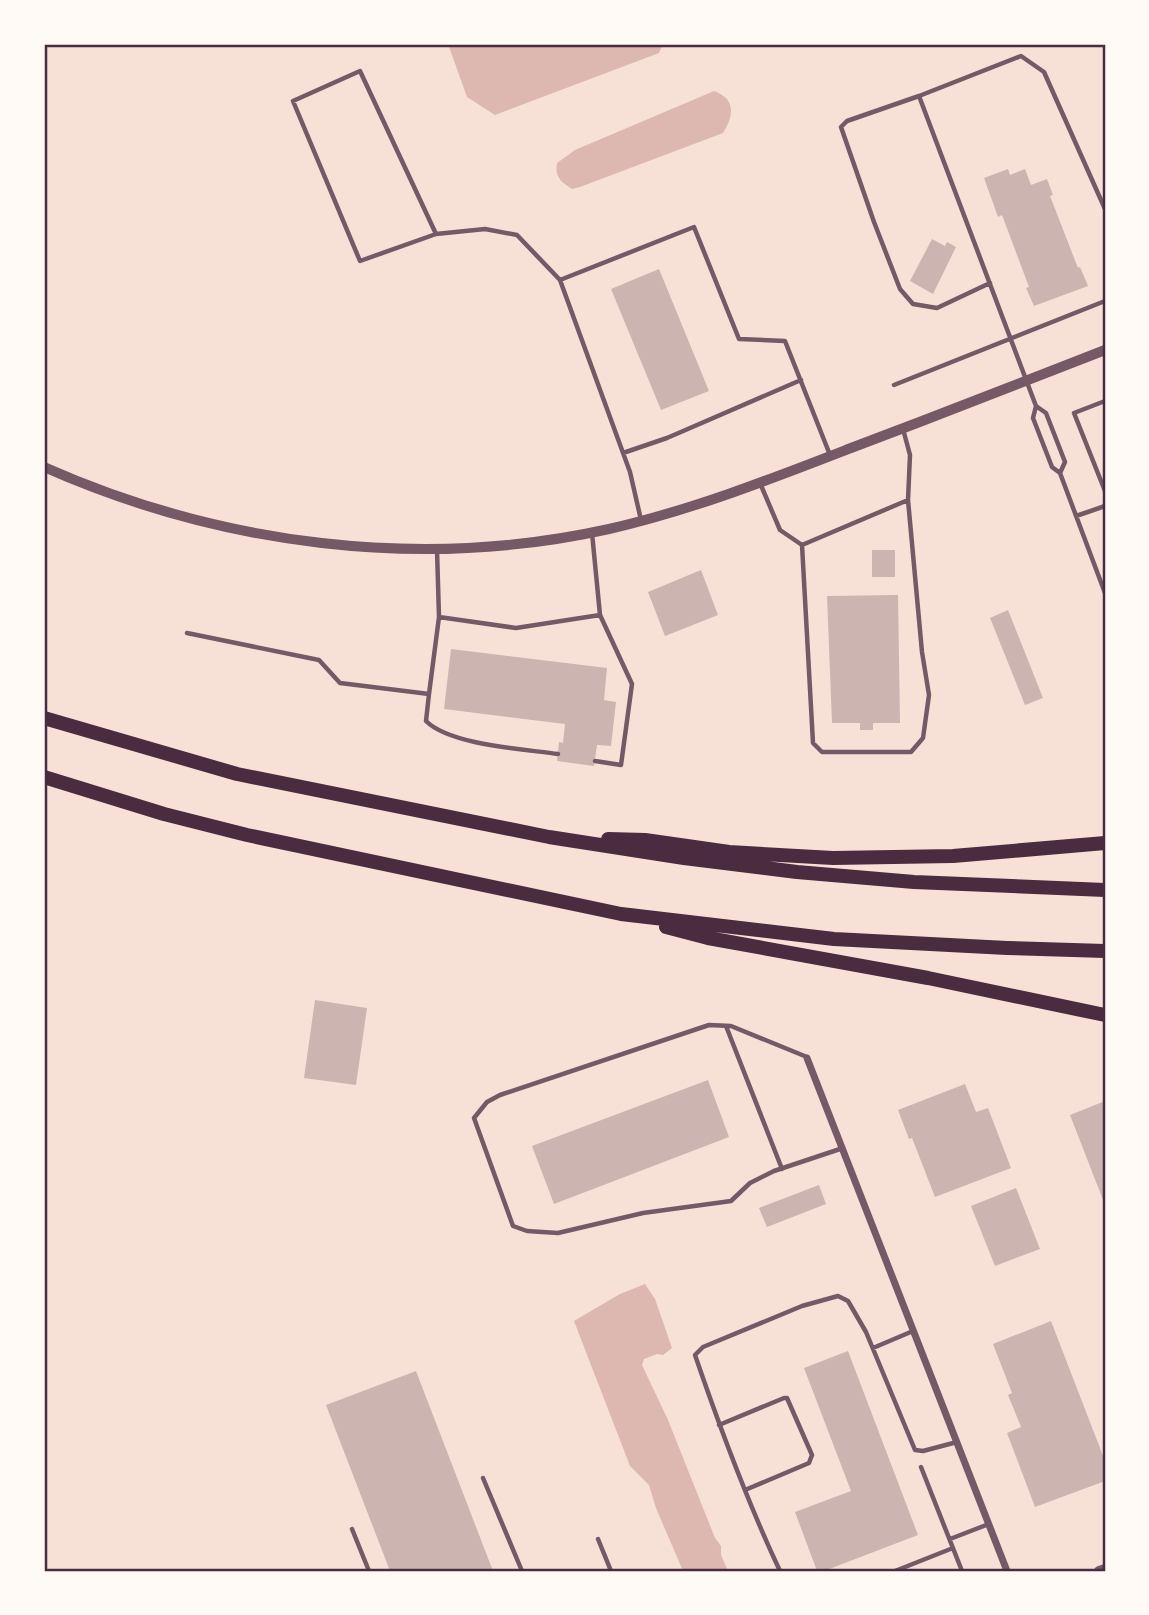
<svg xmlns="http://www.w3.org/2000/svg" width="1149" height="1615" font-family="'Fira Sans Condensed',sans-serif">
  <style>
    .water { fill: #dcb8b0 }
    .building { fill: #ccb4b1 }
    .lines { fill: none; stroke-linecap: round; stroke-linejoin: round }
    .service { stroke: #755966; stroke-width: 4.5 }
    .minor { stroke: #755966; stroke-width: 7 }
    .tertiary { stroke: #755966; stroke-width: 10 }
    .motorway { stroke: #4a2c40; stroke-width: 14 }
    .neatline { fill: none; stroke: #4a2c40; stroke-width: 2.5 }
  </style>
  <rect width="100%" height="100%" fill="#f7e1d7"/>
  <!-- water -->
  <path class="water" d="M448 44H663L659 53 495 115 467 97Z
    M714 91C736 99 734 115 723 133L580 187 572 189C560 181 555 177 557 163L575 150Z
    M645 1284 655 1299 672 1348 663 1355 657 1354 644 1359 642 1365 668 1420 715 1538 721 1546V1555L728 1571H683L656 1508 649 1485 630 1466 574 1321 620 1294Z"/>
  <!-- building -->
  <path class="building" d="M1008 169 1010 175 1025 169 1031 185 1047 179 1053 195 1050 196 1078 268 1080 267 1088 286 1034 306 1026 288 1029 287 1002 215 998 217 984 178Z
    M932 239 945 246 947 242 956 247 933 294 910 281Z
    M659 269 709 391 661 410 611 289Z
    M872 550H895V577H872Z
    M701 570 718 615 665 636 648 592Z
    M898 595 900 723H873V730H860V723H832L827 596Z
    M1008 610 1043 698 1025 705 990 618Z
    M451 649 607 668 604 700 616 702 611 746 597 745 594 766 557 761 559 742 563 743 565 724 444 709Z
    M315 1000 367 1008 356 1085 304 1078Z
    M708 1080 729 1137 554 1204 532 1146Z
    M965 1084 976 1112 988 1108 1011 1168 935 1197 912 1138 909 1139 898 1110Z
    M1105 1101V1205L1070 1115Z
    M819 1185 826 1204 767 1227 759 1208Z
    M1016 1188 1040 1249 995 1266 971 1206Z
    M1051 1321 1105 1461V1481L1035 1507 1007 1433 1021 1427 1008 1395 1012 1393 993 1344Z
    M848 1351 918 1535 824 1571H817L795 1512 851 1491 804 1368Z
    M416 1371 493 1571H390L326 1405Z"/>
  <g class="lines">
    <!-- service -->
    <path class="service" d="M919 96 847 121 841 127 874 222 900 289 913 304 937 308 990 283
      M436 234 360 71 293 101 360 261 436 234 485 229 517 235 560 280
      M894 385 1105 301
      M1105 401 1074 413 1105 491
      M1036 406 919 96 1021 56 1044 72 1105 209
      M623 453 667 438 801 380
      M1060 473 1065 462 1046 413 1036 406 1033 418 1052 467 1060 473 1105 593
      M760 483 780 530 802 545 813 743 822 752H911L923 738 929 695 922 652 908 500 910 455 903 429
      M1076 516 1105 506
      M641 520 630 472 560 280 694 227 739 339 785 341 830 455
      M802 545 908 500
      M437 550 439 617 516 628 600 615 592 533
      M187 633 319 660 340 683 429 694 439 617
      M429 694 426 721C450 745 523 749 558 754
      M595 761 621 765 632 684 600 615
      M726 1026 782 1169
      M807 1057 731 1026 709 1025 500 1095 487 1102 474 1118 513 1226 527 1231 558 1233 643 1213 731 1201 750 1183 774 1171 843 1148
      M873 1348 913 1331
      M719 1425 784 1398H787L812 1455 809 1463 745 1490
      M921 1467 962 1571
      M483 1478 522 1571
      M352 1529 369 1571
      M598 1539 611 1571
      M950 1539 989 1524
      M780 1571C747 1501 720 1428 695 1355L703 1347 802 1306 838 1296 848 1301 866 1332 915 1450 923 1451 957 1442
      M895 1571 953 1548"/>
    <!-- minor -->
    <path class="minor" d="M807 1058 1007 1571"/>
    <!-- tertiary -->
    <path class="tertiary" d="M44 467C220 545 420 571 609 529 692 510 771 479 851 448 936 416 1021 383 1105 350
      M1099 1571 1105 1569"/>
    <!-- motorway -->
    <path class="motorway" d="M44 718 237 774 549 837 684 858 797 872 914 882 1105 890
      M44 777 164 814 247 835 621 914 834 939 1007 948 1105 951
      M608 839 645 840 729 852 833 858 953 856 1105 843
      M666 927 708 938 928 978 1105 1015"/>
  </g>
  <!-- border -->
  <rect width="1149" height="1615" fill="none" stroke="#fffaf5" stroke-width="91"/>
  <rect x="46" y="46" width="1058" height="1524" class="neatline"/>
</svg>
